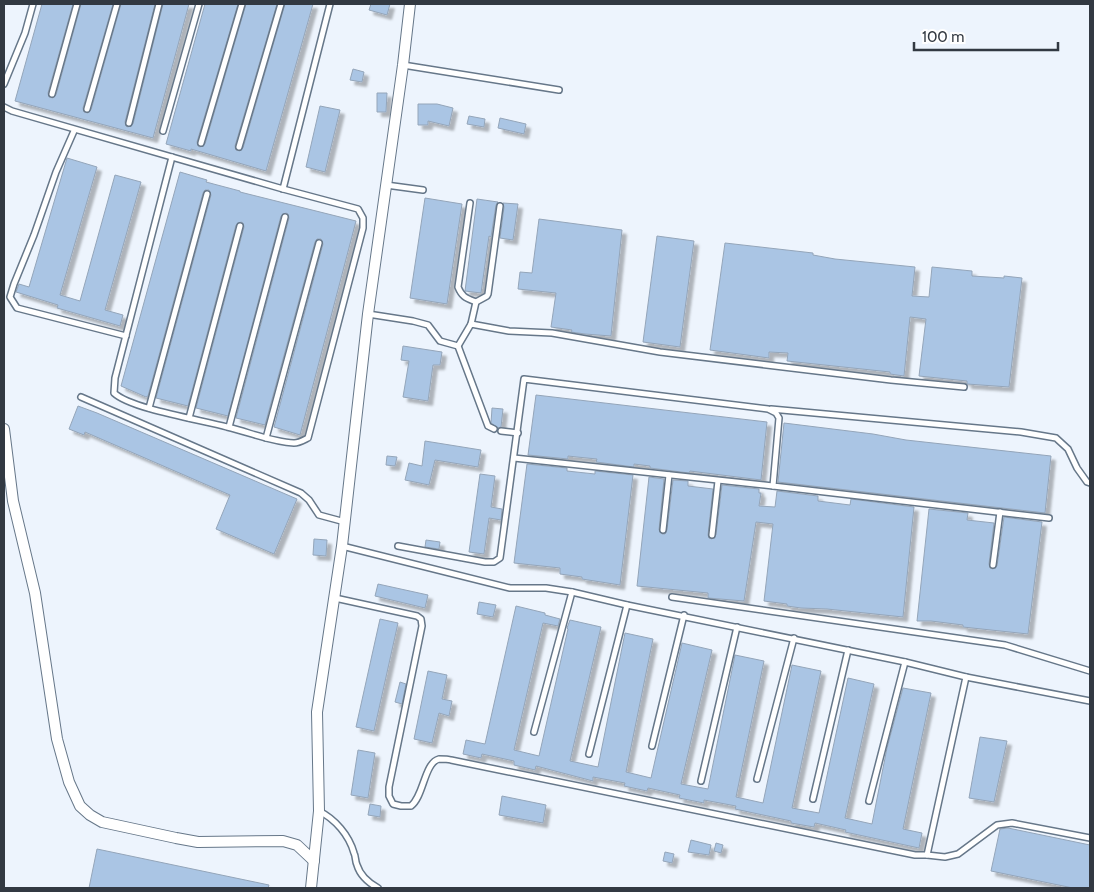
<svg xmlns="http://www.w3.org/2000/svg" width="1094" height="892" viewBox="0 0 1094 892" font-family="Cabin,sans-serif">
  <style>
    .building { fill: #aac5e4; stroke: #94a5b9; filter: url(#shadow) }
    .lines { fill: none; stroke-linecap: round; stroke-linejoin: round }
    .lane-casing { stroke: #667789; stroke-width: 8 }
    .street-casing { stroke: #667789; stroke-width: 12 }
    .lane { stroke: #fff; stroke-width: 5 }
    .street { stroke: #fff; stroke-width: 10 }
  </style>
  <defs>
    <filter id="shadow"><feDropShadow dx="4.5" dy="4.5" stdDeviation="1" flood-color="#0004"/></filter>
  </defs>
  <rect width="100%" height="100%" fill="#edf4fd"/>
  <!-- building -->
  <g class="building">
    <path d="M42 4H73L48 93 49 97 53 98 56 95 81 4H113L83 108 84 112 88 113 91 110 121 4H155L125 122 126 126 128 127 133 124 163 4H189L153 138 15 101Z"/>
    <path d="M205 4H238L197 142 198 146 200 147 205 144 246 4H277L235 146 236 150 240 151 243 148 285 4H313L266 171 191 149V151L166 144Z"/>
    <path d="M371 4H390L387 15 369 10Z"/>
    <path d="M353 69 364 72 362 82 350 80Z"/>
    <path d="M377 93H387L386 112H377Z"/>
    <path d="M418 104H437L453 108 449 126 428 121V125H418Z"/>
    <path d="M320 106 340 110 325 172 306 167Z"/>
    <path d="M469 116 485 119 484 127 467 124Z"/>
    <path d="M500 118 526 124 524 134 498 128Z"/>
    <path d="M67 158 97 167 60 295 80 301 115 175 141 182 105 310 123 315 120 326 57 308 58 305 16 292 19 284 29 287Z"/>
    <path d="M180 172 207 180 206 182 240 191V192L356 221 300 435 274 427 323 244 321 239H317L315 242 265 425 236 418 289 218 288 214 286 213 281 216 228 416 196 408 244 227 243 223 241 222 236 225 188 406 156 398 211 195 209 190H205L203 193 148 396 146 397 121 386Z"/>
    <path d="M425 198 462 204 447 304 410 298Z"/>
    <path d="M477 199 498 202 496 205 491 237 489 236 481 293 465 291Z"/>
    <path d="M503 203 518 204 513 240 500 238 504 207Z"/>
    <path d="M539 219 622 230 611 336 585 334 571 332 572 330 551 327 556 293 518 289 520 272 532 273Z"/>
    <path d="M657 236 694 241 680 347 643 342Z"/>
    <path d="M725 243 813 253V255L835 259 915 267 912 296 929 297 932 267 972 271V276L1004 278V276L1022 278 1009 387 967 384V381L919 376 926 319 910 317 904 376 890 374V372L787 361 788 353 769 352V358L710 350Z"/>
    <path d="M403 346 442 352 440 365H433L428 401 403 397 409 361 401 360Z"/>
    <path d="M536 395 767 422 761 480 690 471 689 473 650 468V466L634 464V467L596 462 597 459 577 457 568 456V459L528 455Z"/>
    <path d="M78 406 97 413 297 499 274 554 216 529 230 495 85 432 84 435 69 429Z"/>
    <path d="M492 408 503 409 501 427 498 428 491 423Z"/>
    <path d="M784 423 873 434 906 440 1051 456 1045 513 778 482Z"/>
    <path d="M425 441 481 450 478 467 435 460 429 485 405 480 409 463 422 466Z"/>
    <path d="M387 456 397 457 395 466 386 465Z"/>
    <path d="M527 464 567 468V471L595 474V471L633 475 620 585 582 579V577L560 574V568L514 563Z"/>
    <path d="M480 474 495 476 491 507 502 509 501 520 489 518 484 554 469 552Z"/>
    <path d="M649 477 664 479 659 530 662 534H665L667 530 673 480 688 481V486L713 489 708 535 709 538 712 539 716 535 722 485 759 489V493H761L759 506 775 507 777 491 818 496V501L850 505 851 499 914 507 903 617 827 609 801 608 787 606V604L764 601 773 524 756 522 744 601 708 598V593L637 586Z"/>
    <path d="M929 509 968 513 967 520 994 523 989 564 990 568 993 569 997 566 1004 517 1042 522 1028 634 963 627V625L931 621H917Z"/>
    <path d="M314 539 327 540 326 556 313 555Z"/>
    <path d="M426 540 440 542 439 549 425 547Z"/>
    <path d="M378 584 428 595 425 608 375 596Z"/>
    <path d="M479 602 496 605 493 617 477 614Z"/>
    <path d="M516 606 545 613V615L560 619 558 626 543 623 514 750 539 756 568 629 567 628 570 620 601 627 570 761 598 767 625 633 653 639 626 772 651 778 682 643 712 650 681 784 708 789 735 655 764 661 736 797 763 803 792 665 821 671 792 808 819 813 848 678 874 684 845 818 872 824 887 748 903 688 931 693 903 829 922 833 919 848 845 832 846 830 815 823 814 827 791 823V821L735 809 736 806 704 800V803L679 798 680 795 648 788 647 791 624 786 625 783 593 777V781L536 766 535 770 514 765V761L482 754 481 758 463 754 466 740 485 744Z"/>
    <path d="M380 619 398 623 374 731 356 727Z"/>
    <path d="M428 671 447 675 442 699 452 701 449 716 439 713 432 743 414 739Z"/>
    <path d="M400 682 406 684 402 704 395 702Z"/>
    <path d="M980 737 1007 741 994 802 969 798Z"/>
    <path d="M358 750 375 753 368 798 351 795Z"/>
    <path d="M502 796 546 805 543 823 499 815Z"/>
    <path d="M370 804 381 806 380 817 368 815Z"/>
    <path d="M1008 828 1090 845V888H1073L991 871 1000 829Z"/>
    <path d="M691 840 711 845 709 855 688 852Z"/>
    <path d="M716 843 723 845 721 853 714 851Z"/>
    <path d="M97 849 269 885 268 888H89Z"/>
    <path d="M665 852 674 854 672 863 663 861Z"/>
  </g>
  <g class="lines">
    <!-- lane casing -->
    <g class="lane-casing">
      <g id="lane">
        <path d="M403 65 559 90"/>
        <path d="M4 84 25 33 33 4"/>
        <path d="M52 94 77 4"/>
        <path d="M4 107 12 111 283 189 330 4"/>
        <path d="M87 109 117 4"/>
        <path d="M129 123 159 4"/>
        <path d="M74 131 56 172 34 235 14 284 10 297 17 308 126 336"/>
        <path d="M163 131 199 4"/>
        <path d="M201 143 242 4"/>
        <path d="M239 147 281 4"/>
        <path d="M172 157 115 378 114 393C131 409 202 420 227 427 249 432 271 442 294 443 299 443 304 440 308 438L363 228V218L358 209 283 189"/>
        <path d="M386 185 423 190"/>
        <path d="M470 203 458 287C462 297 466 298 476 302"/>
        <path d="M368 314 413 321 428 325 440 341 458 346 471 324 509 331 552 333 660 352 891 380 964 387"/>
        <path d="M471 324 476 302 487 296 488 294 500 206"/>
        <path d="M458 346 488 426 494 429"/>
        <path d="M81 397 301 493 309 500 319 515 345 522"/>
        <path d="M149 408 207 194"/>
        <path d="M771 409 1021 432 1056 438 1068 449 1077 468 1087 482 1090 483"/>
        <path d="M189 418 240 226"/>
        <path d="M229 427 285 217"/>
        <path d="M501 431 518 433"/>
        <path d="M266 438 319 243"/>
        <path d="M514 458 773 486"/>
        <path d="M663 530 669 475"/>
        <path d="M712 535 718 481"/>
        <path d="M398 546 485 562H494L500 558 524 379 768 409 776 413 779 418 773 486 1049 518"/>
        <path d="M993 565 1000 512"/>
        <path d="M672 597 1005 645 1090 671"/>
        <path d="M335 598 417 616 421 619 422 626 389 787V796L393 804 401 806H411C424 796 424 763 439 759 443 759 448 759 451 760L915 855H927L966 677 905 662 627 605 572 592 546 588H510L342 546"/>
        <path d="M966 677 1090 701"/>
        <path d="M534 732 572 592"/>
        <path d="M652 746 684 615"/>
        <path d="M589 754 627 605"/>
        <path d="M757 779 794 638"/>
        <path d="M701 781 737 627"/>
        <path d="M813 799 848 650"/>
        <path d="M869 801 905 662"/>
        <path d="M319 811C335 819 349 835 354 853 356 857 355 861 357 865 360 875 369 883 378 888"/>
        <path d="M927 855 945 857 958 854 997 825 1012 823 1090 838"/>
      </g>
    </g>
    <!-- street casing -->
    <g class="street-casing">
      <g id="street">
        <path d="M4 429 13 501 35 593 57 739 69 782 80 806 90 815 102 822 176 838 198 842 283 841 297 845 314 861"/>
        <path d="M311 888 319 811 317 712 342 546 368 314 403 65 410 4"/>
      </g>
    </g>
    <!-- lane -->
    <use href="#lane" class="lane"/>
    <!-- street -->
    <use href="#street" class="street"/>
  </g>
  <!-- border -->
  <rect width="1094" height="892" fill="none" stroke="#323942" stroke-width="10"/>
  <!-- scale -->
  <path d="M914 42v8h144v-8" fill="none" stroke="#323942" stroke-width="2.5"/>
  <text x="922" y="42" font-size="15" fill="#323942" stroke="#ffffff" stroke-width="4" paint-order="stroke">100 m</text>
</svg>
